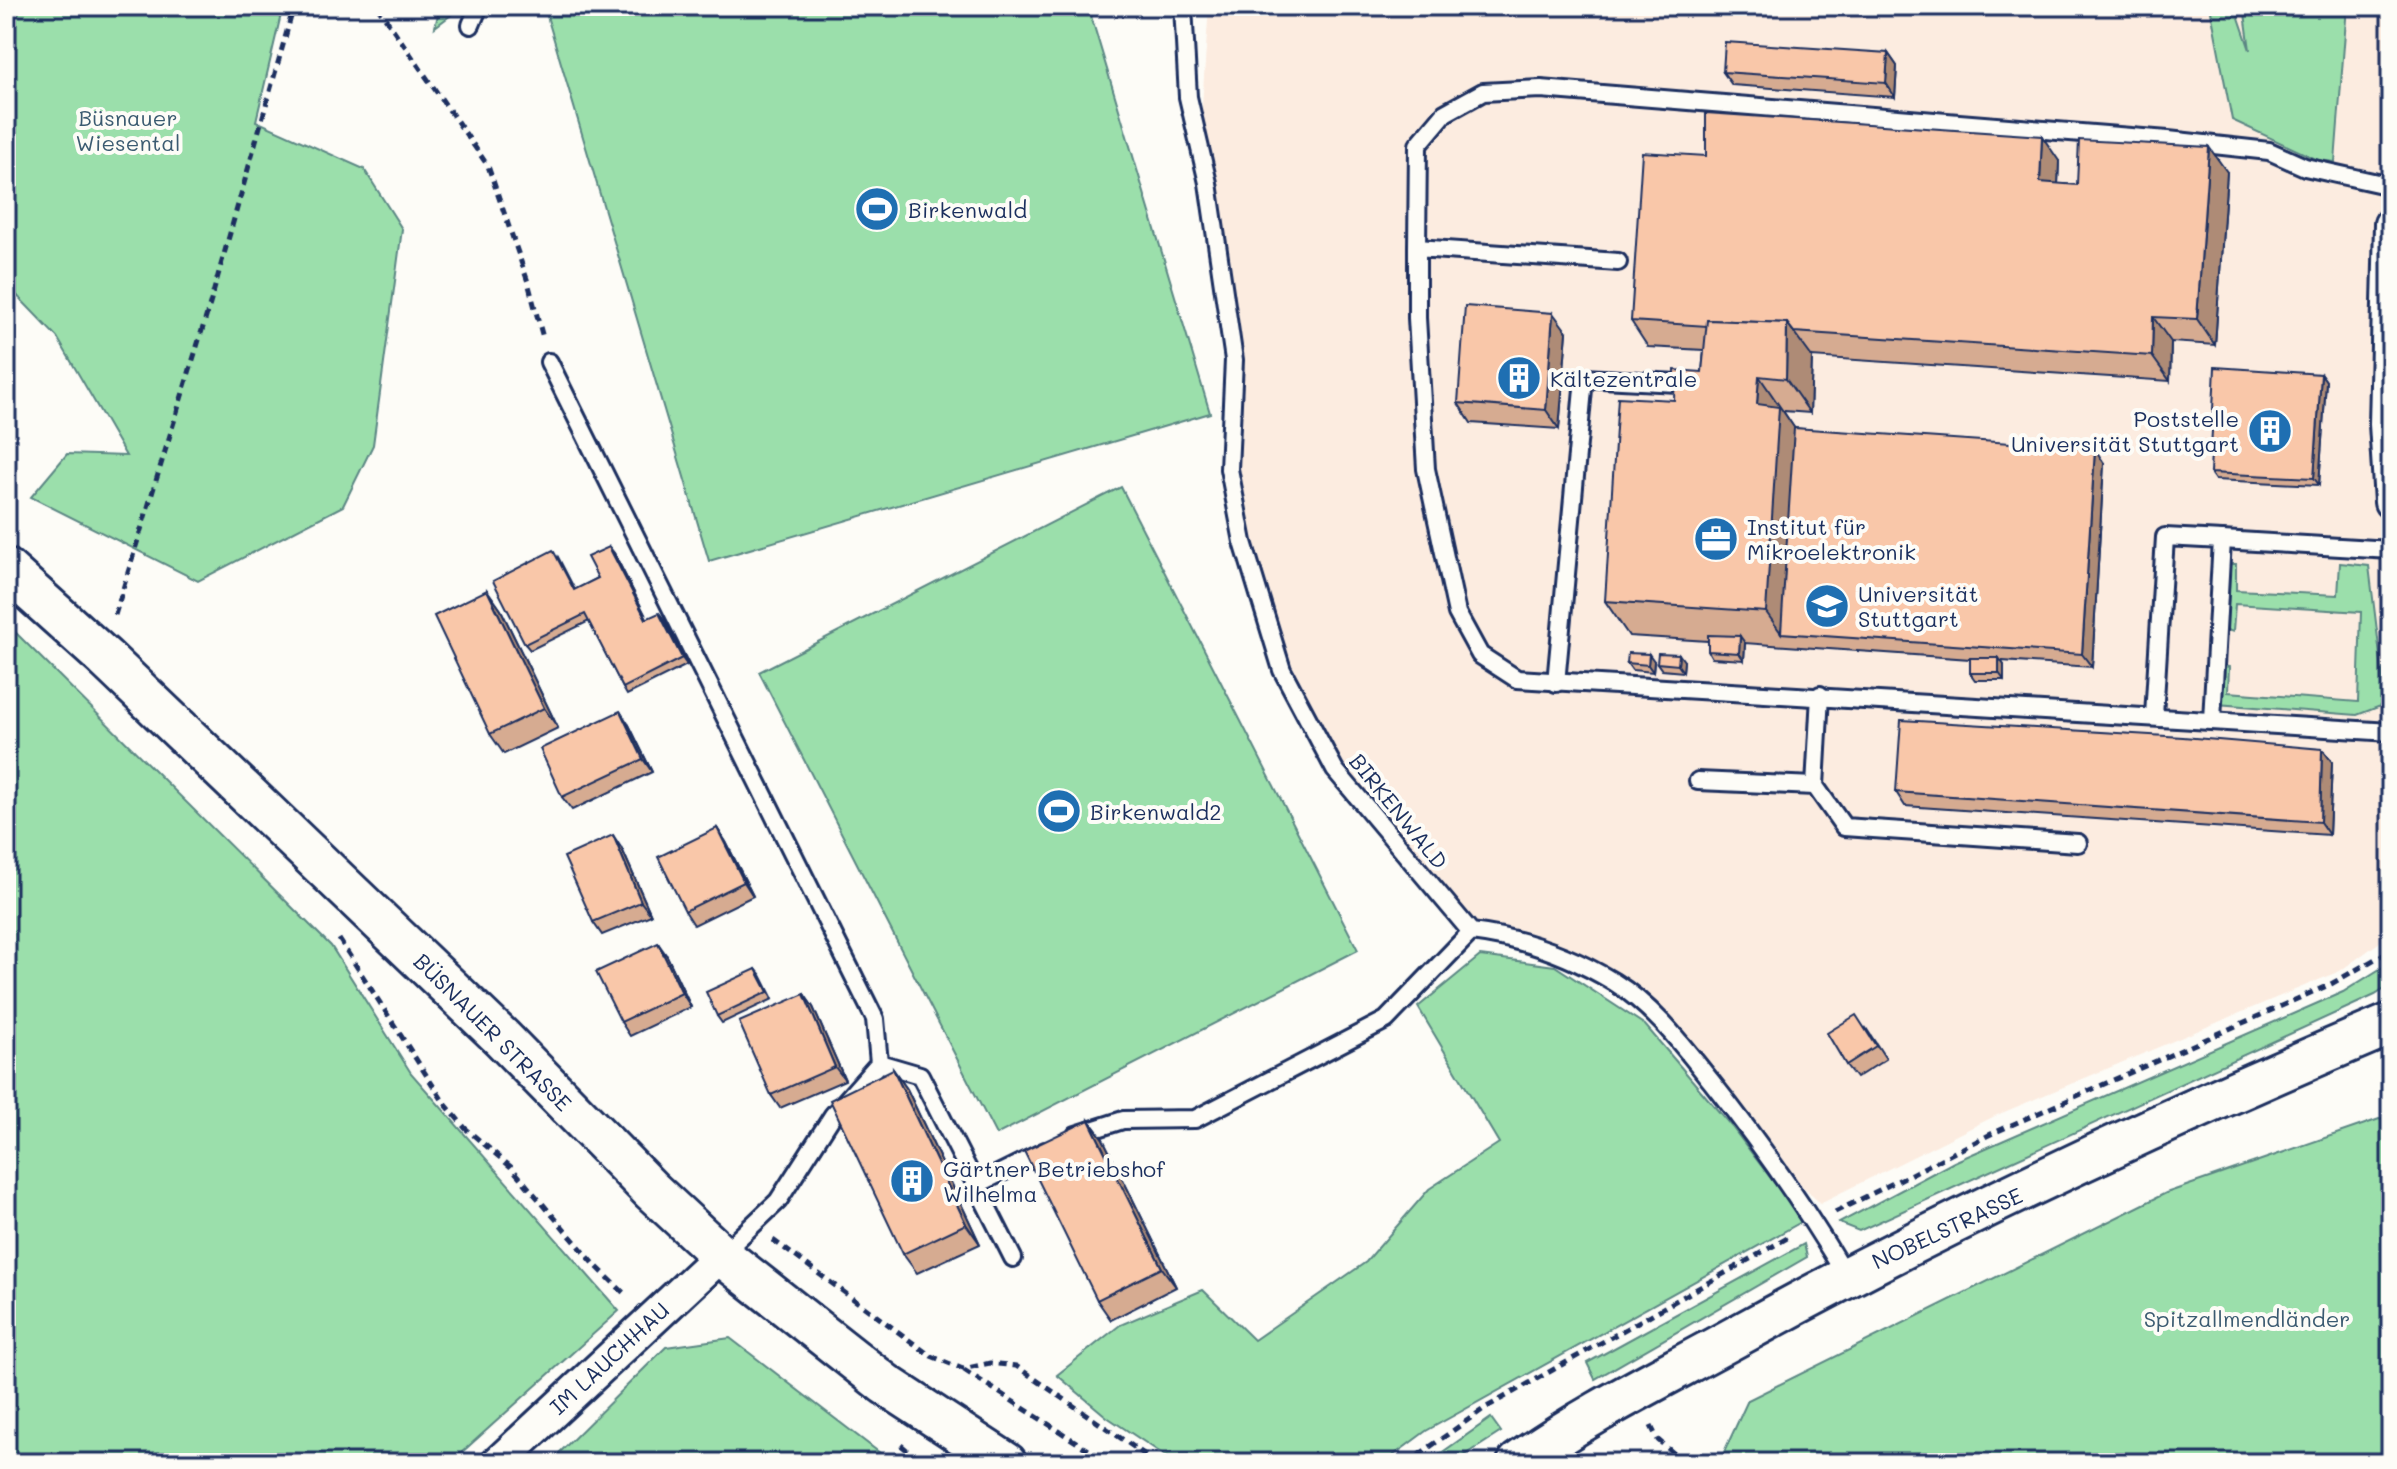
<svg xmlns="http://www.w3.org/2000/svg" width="2397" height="1469" viewBox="0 0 2397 1469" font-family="Mali,sans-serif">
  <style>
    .built { fill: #fcece0 }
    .green { fill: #9bdfab; stroke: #5b8784; stroke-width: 2 }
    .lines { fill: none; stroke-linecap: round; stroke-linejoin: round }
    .service-casing { stroke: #1b2f5e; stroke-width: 22 }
    .minor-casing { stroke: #1b2f5e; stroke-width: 38 }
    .tertiary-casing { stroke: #1b2f5e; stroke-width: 46 }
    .path { stroke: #1b2f5e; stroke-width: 5; stroke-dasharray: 8 6; stroke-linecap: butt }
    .service { stroke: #fdfcf7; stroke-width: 16 }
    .minor { stroke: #fdfcf7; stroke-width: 32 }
    .tertiary { stroke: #fdfcf7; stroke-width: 40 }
    .wall { fill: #d6ab91; stroke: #1b2f5e; stroke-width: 2 }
    .shaded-wall { fill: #ae8b76; stroke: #1b2f5e; stroke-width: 2 }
    .building { fill: #f9c7a9; stroke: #1b2f5e; stroke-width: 2 }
    .labels { text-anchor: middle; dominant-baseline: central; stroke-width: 8; stroke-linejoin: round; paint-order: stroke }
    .park-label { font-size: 22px; fill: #3b5b71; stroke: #fdfcf7 }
    .poi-label { font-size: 22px; fill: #1b2f5e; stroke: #fdfcf7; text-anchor: start }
    .street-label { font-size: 22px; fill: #1b2f5e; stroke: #fdfcf7 }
  </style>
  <rect width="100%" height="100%" fill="#fdfcf7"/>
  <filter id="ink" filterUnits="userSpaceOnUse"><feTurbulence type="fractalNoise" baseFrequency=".0125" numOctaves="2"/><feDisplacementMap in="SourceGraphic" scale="16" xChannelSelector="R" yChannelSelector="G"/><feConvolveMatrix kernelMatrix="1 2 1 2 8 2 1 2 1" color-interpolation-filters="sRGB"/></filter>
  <g filter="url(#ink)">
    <!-- built -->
    <path class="built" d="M1209 6H2391V934L2340 971 1997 1115 1820 1203 1773 1159 1671 1031 1557 952 1471 932 1335 770 1282 670 1229 469 1234 360 1200 133Z"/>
    <!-- green -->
    <g class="green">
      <path d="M6 6H283L256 121 364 169 402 229 373 445 343 506 198 581 31 497 67 454 126 456 57 337 6 284Z"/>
      <path d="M440 6H463L435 27Z"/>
      <path d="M544 6H1088L1210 413 709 561Z"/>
      <path d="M2210 6H2235L2250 50 2244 6H2347L2335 162 2318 160 2232 120Z"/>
      <path d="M1121 487 1358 950 996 1135 759 672Z"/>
      <path d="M2340 563 2369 566 2386 704 2357 715 2217 704 2219 665 2229 667 2228 692 2358 702 2361 612 2235 604 2233 632 2221 628 2224 564H2236V590L2338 595Z"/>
      <path d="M6 623 331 946 411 1073 619 1311 450 1463H6Z"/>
      <path d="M1480 956 1555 966 1645 1025 1732 1127 1803 1221 1426 1431 1383 1463H1176L1107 1417 1057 1375 1120 1325 1203 1290 1254 1340 1366 1262 1429 1189 1499 1143 1418 1007Z"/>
      <path d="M2391 962V985L2375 995 1859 1231 1839 1223 1954 1162 2343 992Z"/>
      <path d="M2391 1115V1463H1719L1748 1400 2166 1193Z"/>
      <path d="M1804 1244 1807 1257 1595 1379 1587 1363Z"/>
      <path d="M730 1338 893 1463H549L666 1347Z"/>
      <path d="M1491 1418 1501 1432 1453 1463H1427Z"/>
    </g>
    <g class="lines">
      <!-- service casing -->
      <g class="service-casing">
        <g id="service">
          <path d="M1183 6 1188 97 1208 183 1234 360 1229 469 1243 542 1282 670 1335 770 1471 932C1523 938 1569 955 1614 982 1653 1006 1683 1046 1711 1081 1761 1144 1805 1207 1846 1276"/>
          <path d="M471 25 479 6"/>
          <path d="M1417 248 1418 145 1445 113 1483 92 1541 89 2168 140 2269 151 2305 167 2391 186"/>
          <path d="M1618 262 1417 248V318L1426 469 1457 613 1480 655 1517 679 2391 732"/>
          <path d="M549 362 875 1019 879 1063 833 1115 778 1201 721 1255"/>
          <path d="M1556 683 1584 378 1696 384"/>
          <path d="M1820 695 1815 786 1844 827 2078 843"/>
          <path d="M2154 716 2165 537 2222 540"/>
          <path d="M2212 720 2222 540 2391 550"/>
          <path d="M1698 781 1815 786"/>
          <path d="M879 1063 920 1075 976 1185 1045 1151"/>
          <path d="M1076 1135 1123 1120 1195 1119 1386 1020 1471 932"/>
          <path d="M976 1185 1013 1258"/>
        </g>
      </g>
      <!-- minor casing -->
      <g class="minor-casing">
        <g id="minor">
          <path d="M2391 224 2386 424 2391 502"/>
          <path d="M498 1463 721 1255"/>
        </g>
      </g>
      <!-- tertiary casing -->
      <g class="tertiary-casing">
        <g id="tertiary">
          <path d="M6 569 105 658 502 1038 651 1190 721 1255 885 1384 1006 1463"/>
          <path d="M1518 1463C1586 1414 1665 1376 1739 1335 1948 1220 2170 1117 2391 1024"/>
        </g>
      </g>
      <!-- path -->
      <g class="path">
        <path d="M377 6 488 166 528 282 543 338"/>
        <path d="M115 615 210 304 294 6"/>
        <path d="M339 939 443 1101 465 1128 511 1167 596 1266 627 1296"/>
        <path d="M1835 1212 1991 1134 2331 984 2391 950"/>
        <path d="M773 1240 931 1356 963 1369 990 1363 1016 1366 1157 1463"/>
        <path d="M964 1370 1109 1463 1146 1457"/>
        <path d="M1651 1426 1658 1440 1685 1463"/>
        <path d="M901 1445 922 1463"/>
        <path d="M1407 1463 1485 1408 1791 1236"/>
      </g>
      <!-- service -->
      <use href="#service" class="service"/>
      <!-- minor -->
      <use href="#minor" class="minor"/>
      <!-- tertiary -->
      <use href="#tertiary" class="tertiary"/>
    </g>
    <!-- wall -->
    <g class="wall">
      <path d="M1888 53 1897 66 1895 97 1732 85 1723 72Z"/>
      <path d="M1706 156 2059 161 2058 184 2077 185 2227 172 2215 345 2171 342 2170 381 1812 357 1810 413 1783 411 1794 428 2104 463 2092 667 2001 661 2004 665V680H1975L1970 673V659L1745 643 1744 660 1712 658 1708 651V641L1629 636 1605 601 1674 400 1702 372 1704 350 1648 347 1631 321Z"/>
      <path d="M1567 332 1559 429 1471 423 1458 403Z"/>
      <path d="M2321 374 2326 381 2319 485 2215 480 2210 473Z"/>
      <path d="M609 547 614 553 647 619H664L687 665 627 695 623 688 589 621 530 650 525 644 558 557 575 590 598 578Z"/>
      <path d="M487 590 501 610 558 728 504 754 490 734Z"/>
      <path d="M1654 661 1653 672 1632 670 1627 663Z"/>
      <path d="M1684 661 1683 672 1662 670 1657 663Z"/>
      <path d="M629 725 652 772 572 810 562 797Z"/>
      <path d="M2322 749 2332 762 2329 835 1905 806 1896 792Z"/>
      <path d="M717 828 726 842 753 896 694 925 685 911Z"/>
      <path d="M622 849 651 915 602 935 593 922Z"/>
      <path d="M667 956 691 1007 630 1036 621 1022Z"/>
      <path d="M756 969 761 975 773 999 722 1023 717 1016Z"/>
      <path d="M804 994 813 1007 845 1080 780 1108 771 1095Z"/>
      <path d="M1866 1028 1886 1059 1856 1078 1846 1065Z"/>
      <path d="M893 1069 907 1089 980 1244 917 1273 903 1254Z"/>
      <path d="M1089 1120 1103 1139 1176 1287 1111 1320 1097 1300Z"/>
    </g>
    <!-- shaded-wall -->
    <g class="shaded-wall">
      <path d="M1888 53 1897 66 1895 97 1886 83Z"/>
      <path d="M2042 136 2059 161 2057 207 2040 182Z"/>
      <path d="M2209 147 2227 172 2215 345 2197 319Z"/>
      <path d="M1553 313 1567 332 1559 429 1546 410Z"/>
      <path d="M2153 317 2171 342 2170 381 2152 356Z"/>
      <path d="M1787 323 1812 357 1810 413 1786 379Z"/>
      <path d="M2321 374 2326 381 2319 485 2314 478Z"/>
      <path d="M1759 376 1804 442 1781 633 1766 612 1757 404Z"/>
      <path d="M2095 449 2104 463 2092 667 2082 654Z"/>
      <path d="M609 547 614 553 651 626 646 619Z"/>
      <path d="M487 590 501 610 558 728 544 708Z"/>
      <path d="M659 613 664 619 687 665 682 658Z"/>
      <path d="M1740 636 1745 643 1744 660 1739 653Z"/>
      <path d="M1649 654 1654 661 1653 672 1648 665Z"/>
      <path d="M1679 654 1684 661 1683 672 1678 665Z"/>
      <path d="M1999 658 2004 665V680L1999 673Z"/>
      <path d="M620 711 629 725 652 772 643 759Z"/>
      <path d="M2322 749 2332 762 2329 835 2320 822Z"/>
      <path d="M717 828 726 842 753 896 744 882Z"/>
      <path d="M613 835 622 849 651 915 641 902Z"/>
      <path d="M658 943 667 956 691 1007 682 993Z"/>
      <path d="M804 994 813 1007 845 1080 835 1067Z"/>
      <path d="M893 1069 907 1089 980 1244 966 1224Z"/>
      <path d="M1089 1120 1103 1139 1176 1287 1162 1268Z"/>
    </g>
    <!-- building -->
    <g class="building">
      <path d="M1725 42 1888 53 1886 83 1723 72Z"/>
      <path d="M1706 113 2042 136 2040 182 2077 185 2079 140 2209 147 2197 319 2153 317 2152 356 1794 332 1787 323 1707 320V326L1631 321 1642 152 1706 156Z"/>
      <path d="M1465 306 1553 313 1546 410 1458 403Z"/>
      <path d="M1707 320 1787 323 1786 379 1759 376 1757 404 1779 407 1766 612 1605 601 1618 397 1674 400 1675 370 1702 372Z"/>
      <path d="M2215 367 2321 374 2314 478 2210 473Z"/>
      <path d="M1794 428 2095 449 2082 654 1781 633Z"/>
      <path d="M609 547 646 619 659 613 682 658 623 688 585 614 525 644 493 581 553 550 574 590 598 578 587 557Z"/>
      <path d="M487 590 544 708 490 734 434 616Z"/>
      <path d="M1708 635 1740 636 1739 653 1708 651Z"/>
      <path d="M1628 653 1649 654 1648 665 1627 663Z"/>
      <path d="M1658 653 1679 654 1678 665 1657 663Z"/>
      <rect x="1970" y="658" width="29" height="15"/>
      <path d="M620 711 643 759 562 797 540 749Z"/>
      <path d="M1901 720 2183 737 2322 749 2320 822 1896 792Z"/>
      <path d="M717 828 744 882 685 911 658 857Z"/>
      <path d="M613 835 641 902 593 922 564 857Z"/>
      <path d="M658 943 682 993 621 1022 596 972Z"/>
      <path d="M756 969 768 992 717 1016 706 992Z"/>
      <path d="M804 994 835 1067 771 1095 739 1022Z"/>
      <path d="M1856 1015 1876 1046 1846 1065 1827 1033Z"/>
      <path d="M893 1069 966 1224 903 1254 830 1100Z"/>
      <path d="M1089 1120 1162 1268 1097 1300 1024 1151Z"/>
    </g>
  </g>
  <!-- icons -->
  <defs>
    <g id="stadium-disc" transform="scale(2.3)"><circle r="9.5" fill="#1f6fb2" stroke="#fdfcf7"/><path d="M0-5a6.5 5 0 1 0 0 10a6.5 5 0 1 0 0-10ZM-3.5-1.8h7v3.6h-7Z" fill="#fff"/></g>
    <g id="building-disc" transform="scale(2.3)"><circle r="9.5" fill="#1f6fb2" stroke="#fdfcf7"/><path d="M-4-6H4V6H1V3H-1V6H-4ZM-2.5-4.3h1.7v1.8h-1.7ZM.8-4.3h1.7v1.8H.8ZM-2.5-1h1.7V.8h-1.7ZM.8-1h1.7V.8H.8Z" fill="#fff"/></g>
    <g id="office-disc" transform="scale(2.3)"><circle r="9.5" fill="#1f6fb2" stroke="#fdfcf7"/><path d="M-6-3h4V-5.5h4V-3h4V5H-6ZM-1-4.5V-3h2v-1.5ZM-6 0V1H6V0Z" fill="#fff"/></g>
    <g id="university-disc" transform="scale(2.3)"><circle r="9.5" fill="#1f6fb2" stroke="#fdfcf7"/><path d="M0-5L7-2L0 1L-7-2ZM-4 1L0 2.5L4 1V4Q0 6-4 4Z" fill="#fff"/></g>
  </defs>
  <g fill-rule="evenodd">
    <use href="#stadium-disc" x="877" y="209"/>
    <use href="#building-disc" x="1519" y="378"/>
    <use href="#building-disc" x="2270" y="431"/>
    <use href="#office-disc" x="1716" y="539"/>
    <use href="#university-disc" x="1827" y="606"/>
    <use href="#stadium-disc" x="1059" y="811"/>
    <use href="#building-disc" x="912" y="1181"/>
  </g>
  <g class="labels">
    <!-- park labels -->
    <g class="park-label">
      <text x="128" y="117">Büsnauer<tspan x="128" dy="25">Wiesental</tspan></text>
      <text x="2247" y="1318">Spitzallmendländer</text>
    </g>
    <!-- poi labels -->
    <g class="poi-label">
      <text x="908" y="209">Birkenwald</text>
      <text x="1550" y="378">Kältezentrale</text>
      <text x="2239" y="418" text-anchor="end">Poststelle<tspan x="2239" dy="25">Universität Stuttgart</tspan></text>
      <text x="1747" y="526">Institut für<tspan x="1747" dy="25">Mikroelektronik</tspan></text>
      <text x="1858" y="593">Universität<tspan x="1858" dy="25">Stuttgart</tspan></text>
      <text x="1090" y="811">Birkenwald2</text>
      <text x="943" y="1168">Gärtner Betriebshof<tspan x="943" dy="25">Wilhelma</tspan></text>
    </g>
    <!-- street labels -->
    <g class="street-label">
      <text transform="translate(1399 811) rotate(51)">BIRKENWALD</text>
      <text transform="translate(493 1032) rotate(45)">BÜSNAUER STRASSE</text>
      <text transform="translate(1947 1228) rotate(-25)">NOBELSTRASSE</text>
      <text transform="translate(609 1358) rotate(-43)">IM LAUCHHAU</text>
    </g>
  </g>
  <!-- margin -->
  <rect width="2397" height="1469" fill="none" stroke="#fdfcf7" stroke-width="32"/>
  <rect x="16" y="16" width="2365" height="1437" fill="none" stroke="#1b2f5e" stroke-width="3" filter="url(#ink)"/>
</svg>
